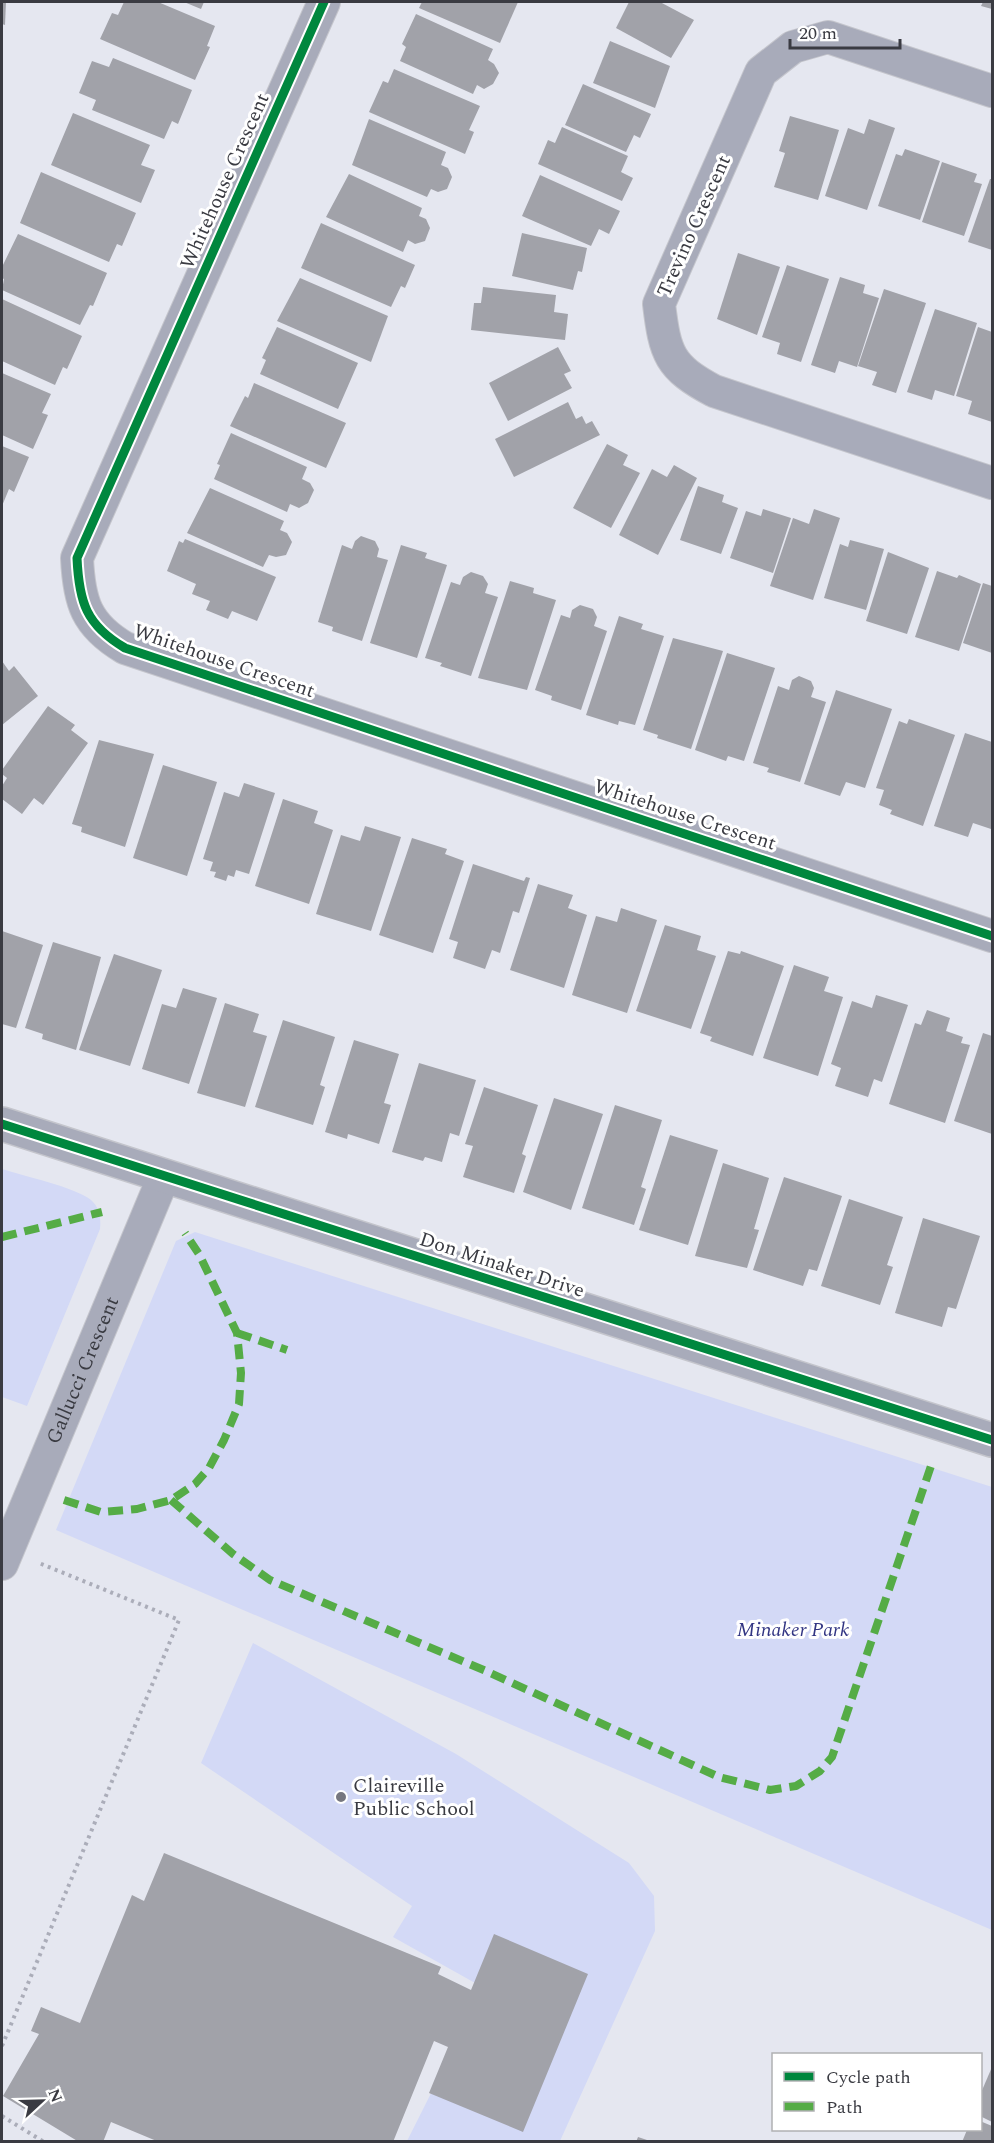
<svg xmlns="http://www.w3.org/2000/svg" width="994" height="2143" viewBox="0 0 994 2143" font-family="Spectral,serif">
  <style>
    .green { fill: #d3d9f6 }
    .building { fill: #a1a2a9 }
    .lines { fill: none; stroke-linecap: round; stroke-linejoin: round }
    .street-casing { stroke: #c4c5cc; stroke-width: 34 }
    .secondary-casing { stroke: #c4c5cc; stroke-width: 36 }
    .path { stroke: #abadb9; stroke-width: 4; stroke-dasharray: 3 4.5; stroke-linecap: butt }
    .street { stroke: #a8abba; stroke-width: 32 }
    .secondary { stroke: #a8abba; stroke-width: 33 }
    .quiet { stroke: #55ac46; stroke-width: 8; stroke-dasharray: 15 8; stroke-linecap: butt }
    .cycleway-casing { stroke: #fff; stroke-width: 13 }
    .cycleway { stroke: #00873e; stroke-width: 9 }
    .poi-dot { fill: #76777f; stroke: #fff; stroke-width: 2 }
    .labels { text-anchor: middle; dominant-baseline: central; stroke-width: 6; stroke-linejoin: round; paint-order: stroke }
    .street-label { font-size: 20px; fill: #3a3b42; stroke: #fff }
    .park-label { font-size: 20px; font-style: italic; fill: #323583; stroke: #fff }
    .poi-label { font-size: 20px; fill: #3a3b42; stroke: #fff; text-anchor: start }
  </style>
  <rect width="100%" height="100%" fill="#e5e7f0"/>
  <!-- green -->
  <g class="green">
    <path d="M2 1169C23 1176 75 1187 91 1200 100 1208 101 1218 100 1229L27 1406 2 1397Z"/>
    <path d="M195 1232 992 1487V1930L56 1530 176 1241Z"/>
    <path d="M253 1643 456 1754 629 1863 654 1896 655 1931 560 2141H407L484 1988 393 1937 412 1906 201 1763Z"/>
  </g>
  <!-- building -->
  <g class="building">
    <path d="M2 2H6L5 25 2 24Z"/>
    <path d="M124 2H158L215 26 207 46 210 47 195 80 100 39 112 13 118 15Z"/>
    <path d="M184 2H204L201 9Z"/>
    <path d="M422 2H518L500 43 419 8Z"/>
    <path d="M629 2H660L694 20 671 58 616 28Z"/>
    <path d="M983 2H992V9L981 6Z"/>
    <path d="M416 14 493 49 488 60 494 64 499 73 493 84 484 89 477 85 473 94 400 61 406 47 402 44Z"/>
    <path d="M610 41 670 66 655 108 593 83Z"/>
    <path d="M113 58 192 90 178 124 172 121 164 139 92 110 96 100 79 93 92 61 109 67Z"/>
    <path d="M394 69 480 106 469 130 474 132 465 154 369 112 383 81 388 83Z"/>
    <path d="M583 84 651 114 640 138 634 135 626 152 565 125Z"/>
    <path d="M73 113 150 145 141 165 155 170 141 203 51 165Z"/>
    <path d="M790 116 839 130 818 200 774 187 785 153 779 151Z"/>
    <path d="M369 119 446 152 441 165 448 168 452 177 447 189 438 192 431 189 427 197 352 165Z"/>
    <path d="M869 119 895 128 867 210 825 196 848 128 864 134Z"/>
    <path d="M562 127 628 156 621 172 633 178 622 201 538 164 548 140 555 143Z"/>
    <path d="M905 149 940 161 920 220 878 206 896 154 902 156Z"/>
    <path d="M942 162 977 174 974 182 982 184 964 236 922 222Z"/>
    <path d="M41 172 136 213 122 246 117 244 109 262 20 223Z"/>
    <path d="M349 174 422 208 419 216 426 219 430 228 425 241 415 244 408 240 403 252 326 217Z"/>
    <path d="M540 175 620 211 609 234 599 229 591 246 522 216Z"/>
    <path d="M990 179H992V250L968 242Z"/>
    <path d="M321 223 415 265 405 288 401 286 391 307 301 268Z"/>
    <path d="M522 233 587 248 582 272 578 271 573 290 512 276Z"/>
    <path d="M18 234 107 273 93 306 90 305 80 325 2 290 4 279 2 278V267Z"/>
    <path d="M738 253 780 267 757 335 717 319Z"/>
    <path d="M787 265 829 279 801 362 777 354 780 343 762 337Z"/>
    <path d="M840 277 865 285 863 293 879 298 857 367 839 361 835 373 811 365Z"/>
    <path d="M300 278 388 316 371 362 277 321Z"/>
    <path d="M483 287 556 295 554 312 568 314 565 340 471 330 474 303H481Z"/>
    <path d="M884 289 926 303 896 393 872 385 877 372 858 366Z"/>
    <path d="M2 299 82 336 67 369 63 367 55 385 2 361Z"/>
    <path d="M935 309 977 323 954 396 935 390 932 400 907 392Z"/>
    <path d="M277 327 358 363 338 409 260 374 266 360 262 358Z"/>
    <path d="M978 327 992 332V422L968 414 972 401 956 396Z"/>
    <path d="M558 347 571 371 564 374 572 388 508 421 489 383Z"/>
    <path d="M2 373 51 394 42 413 48 415 33 449 2 435Z"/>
    <path d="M254 383 346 423 326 468 230 426 245 396 248 398Z"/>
    <path d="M568 402 576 419 582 416 586 424 592 421 600 435 514 477 495 439Z"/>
    <path d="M231 433 307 467 302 479 310 483 314 490 308 503 299 508 290 504 287 512 214 479 220 465 217 464Z"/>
    <path d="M607 444 628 455 623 465 640 473 611 528 573 508Z"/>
    <path d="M2 446 29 457 14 492 9 489 2 506Z"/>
    <path d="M674 465 697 478 658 555 619 535 652 469 667 477Z"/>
    <path d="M698 486 724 495 722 502 738 508 721 554 680 540Z"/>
    <path d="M210 488 284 521 280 530 287 533 292 542 286 555 276 557 269 555 263 567 187 533Z"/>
    <path d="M763 509 791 518 773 573 730 558 746 511 761 516Z"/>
    <path d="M814 509 840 518 813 600 770 586 793 518 809 524Z"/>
    <path d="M361 536 375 541 379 549 377 557 388 560 362 641 332 631 333 627 318 622 342 545 352 549 355 541Z"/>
    <path d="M185 539 276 577 257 621 232 611 228 619 206 610 210 601 192 594 196 584 167 571 179 541 183 543Z"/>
    <path d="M850 540 884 549 866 610 824 598 840 544 848 547Z"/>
    <path d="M401 545 427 553 425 558 447 565 417 658 370 643Z"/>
    <path d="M888 552 929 568 907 634 866 621Z"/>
    <path d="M937 571 957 578 959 575 981 584 959 651 915 637Z"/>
    <path d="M471 572 483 576 488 584 485 593 498 597 471 676 440 666 442 663 425 658 451 582 460 585 463 577Z"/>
    <path d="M510 581 534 588 533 593 556 600 527 690 478 678Z"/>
    <path d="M983 583 992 586V653L963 643Z"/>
    <path d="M580 605 593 609 597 617 594 626 607 631 581 710 551 700 552 696 535 690 561 615 570 618 572 610Z"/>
    <path d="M619 616 643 624 641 629 664 636 635 725 619 721 618 725 586 715Z"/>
    <path d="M673 638 723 651 691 749 657 738 658 735 643 730Z"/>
    <path d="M727 653 775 668 744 761 728 756 726 761 695 750Z"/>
    <path d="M2 661 9 671 14 666 38 696 2 725Z"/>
    <path d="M799 676 811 681 814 688 811 697 826 702 800 782 767 772 769 768 753 763 778 686 789 690 792 680Z"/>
    <path d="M836 690 892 709 865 788 846 782 840 796 804 784Z"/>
    <path d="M48 706 75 725 71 730 88 743 43 805 34 798 22 814 2 799V786L7 778 2 774V770Z"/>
    <path d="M909 719 955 735 923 826 890 814 892 810 879 805 884 790 876 788 899 721 907 724Z"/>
    <path d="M965 733 992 742V825L991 829 973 823 968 837 934 826Z"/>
    <path d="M99 740 154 754 125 847 81 832 82 827 72 824Z"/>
    <path d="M163 765 217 782 187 876 133 858Z"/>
    <path d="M244 783 275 793 249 874 236 870 234 877 228 875 226 881 214 877 216 872 210 871 213 862 203 859 224 792 239 797Z"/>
    <path d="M283 799 318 811 314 823 333 830 309 904 255 886Z"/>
    <path d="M365 826 401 837 371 931 316 914 341 835 360 841Z"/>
    <path d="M412 838 447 849 445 854 464 861 433 953 379 935Z"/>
    <path d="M473 864 524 881 526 877 530 878 519 913 513 911 500 953 492 950 485 969 453 958 458 942 449 939Z"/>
    <path d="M538 884 573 895 568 908 587 915 564 988 510 970Z"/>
    <path d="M621 908 657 920 627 1013 572 995 596 916 617 922Z"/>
    <path d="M665 925 701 936 697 950 716 956 691 1029 636 1011Z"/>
    <path d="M2 931 43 945 16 1028 2 1024Z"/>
    <path d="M53 942 101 957 76 1050 42 1039 43 1034 25 1028Z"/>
    <path d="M728 951 740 954 741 951 784 966 753 1056 710 1041 712 1037 700 1033Z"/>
    <path d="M114 954 162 970 130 1066 79 1050Z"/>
    <path d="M794 965 829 977 824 991 843 997 818 1076 763 1058Z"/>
    <path d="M183 988 217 998 189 1084 142 1069 162 1004 176 1008Z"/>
    <path d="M876 995 908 1005 882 1082 874 1079 868 1097 835 1086 841 1068 831 1064 852 1001 872 1008Z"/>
    <path d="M225 1003 259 1014 253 1032 267 1036 245 1107 197 1093Z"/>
    <path d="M927 1010 950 1018 946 1031 963 1037 961 1043 970 1045 945 1123 889 1104 915 1023 921 1025Z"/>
    <path d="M283 1020 335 1037 320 1085 325 1087 313 1125 255 1107Z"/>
    <path d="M983 1033 992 1036V1134L954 1121Z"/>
    <path d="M354 1040 399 1054 384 1103 391 1105 379 1144 348 1134 347 1139 325 1132Z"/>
    <path d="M419 1063 476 1080 459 1136 450 1133 442 1162 425 1157 423 1161 392 1152Z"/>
    <path d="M484 1087 538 1105 522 1154 526 1156 514 1193 463 1177 473 1146 465 1144Z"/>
    <path d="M554 1098 603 1114 571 1210 523 1192Z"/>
    <path d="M615 1105 662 1120 641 1187 646 1189 634 1225 582 1208Z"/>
    <path d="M670 1135 718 1150 688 1245 639 1230Z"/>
    <path d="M723 1163 769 1178 754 1229 759 1230 747 1268 695 1256Z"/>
    <path d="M784 1177 842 1196 817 1271 809 1269 803 1286 753 1270Z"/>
    <path d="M849 1199 903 1217 887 1265 893 1267 880 1305 821 1286Z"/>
    <path d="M923 1218 980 1236 956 1309 948 1307 942 1327 895 1313Z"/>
    <path d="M164 1853 441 1967 438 1974 471 1990 494 1934 588 1974 523 2132 429 2093 448 2047 434 2041 393 2142H159L111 2122 103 2142H79L3 2096 39 2034 31 2031 41 2007 80 2023 132 1895 144 1901Z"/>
    <path d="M992 2067V2122L980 2116V2095Z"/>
    <path d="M980 2121 992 2126V2142H962L967 2130H980Z"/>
    <path d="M638 2137 650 2141V2142H636Z"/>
  </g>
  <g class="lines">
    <!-- street casing -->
    <g class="street-casing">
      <g id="street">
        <path d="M324 2 77 558C79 602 86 625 125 648L992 936"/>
        <path d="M992 91 828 37 793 47 761 72 659 304C665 354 669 367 714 391L992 483"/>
        <path id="s1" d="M2 1564 164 1176"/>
      </g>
    </g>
    <!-- secondary casing -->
    <g class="secondary-casing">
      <path id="secondary" d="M2 1124 992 1440"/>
    </g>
    <!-- path -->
    <g class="path">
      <path d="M2 2046 179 1620 39 1563"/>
      <path d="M2 2116 44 2142"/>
    </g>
    <!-- street -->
    <use href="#street" class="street"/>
    <!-- secondary -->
    <use href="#secondary" class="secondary"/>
    <!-- quiet -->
    <g class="quiet">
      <path d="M2 1237 102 1212"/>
      <path d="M237 1333 287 1350"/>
      <path d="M64 1500 101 1512 137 1509 171 1500 195 1484 209 1468 224 1440 239 1404 241 1373 237 1333 199 1254 185 1233"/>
      <path d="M171 1500 233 1554 270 1580 486 1671 719 1777 770 1790 796 1786 820 1771 832 1757 932 1463"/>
    </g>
    <!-- cycleway casing -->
    <g class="cycleway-casing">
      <g id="cycleway">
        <path d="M324 2 77 558C79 602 86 625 125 648L992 936"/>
        <path d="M2 1124 992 1440"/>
      </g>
    </g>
    <!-- cycleway -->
    <use href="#cycleway" class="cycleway"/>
  </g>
  <!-- markers -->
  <circle class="poi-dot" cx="341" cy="1797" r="6"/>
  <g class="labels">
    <!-- street labels -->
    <g class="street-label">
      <text transform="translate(225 181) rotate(-66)">Whitehouse Crescent</text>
      <text transform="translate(694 226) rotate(-66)">Trevino Crescent</text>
      <text transform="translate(224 661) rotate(19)">Whitehouse Crescent</text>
      <text transform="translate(685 815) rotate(18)">Whitehouse Crescent</text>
      <text transform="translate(502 1265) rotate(18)">Don Minaker Drive</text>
      <text stroke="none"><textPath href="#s1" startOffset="210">Gallucci Crescent</textPath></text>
    </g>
    <!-- park labels -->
    <g class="park-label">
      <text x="793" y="1630">Minaker Park</text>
    </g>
    <!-- poi labels -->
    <g class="poi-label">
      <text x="353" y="1786">Claireville<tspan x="353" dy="23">Public School</tspan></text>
    </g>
  </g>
  <!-- border -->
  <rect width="994" height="2143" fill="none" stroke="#3a3b42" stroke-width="6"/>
  <!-- legend -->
  <rect x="772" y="2053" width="210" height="78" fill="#ffffff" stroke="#b0b1b3" stroke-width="1.5"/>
  <rect x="784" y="2072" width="30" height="9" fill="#00873e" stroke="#b0b1b3" stroke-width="1.5"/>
  <text x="826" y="2083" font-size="18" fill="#3a3b42">Cycle path</text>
  <rect x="784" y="2102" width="30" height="9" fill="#55ac46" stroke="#b0b1b3" stroke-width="1.5"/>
  <text x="826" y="2113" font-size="18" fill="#3a3b42">Path</text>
  <!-- north arrow -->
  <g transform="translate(42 2101) rotate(68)" stroke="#ffffff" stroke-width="4.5" paint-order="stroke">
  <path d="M0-4.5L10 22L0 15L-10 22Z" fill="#3a3b42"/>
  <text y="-9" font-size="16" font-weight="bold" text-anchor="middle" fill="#3a3b42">N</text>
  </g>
  <!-- scale -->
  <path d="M790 39v9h110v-9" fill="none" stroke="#3a3b42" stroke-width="3"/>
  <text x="799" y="39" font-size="18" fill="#3a3b42" stroke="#ffffff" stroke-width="4.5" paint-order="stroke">20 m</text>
</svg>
